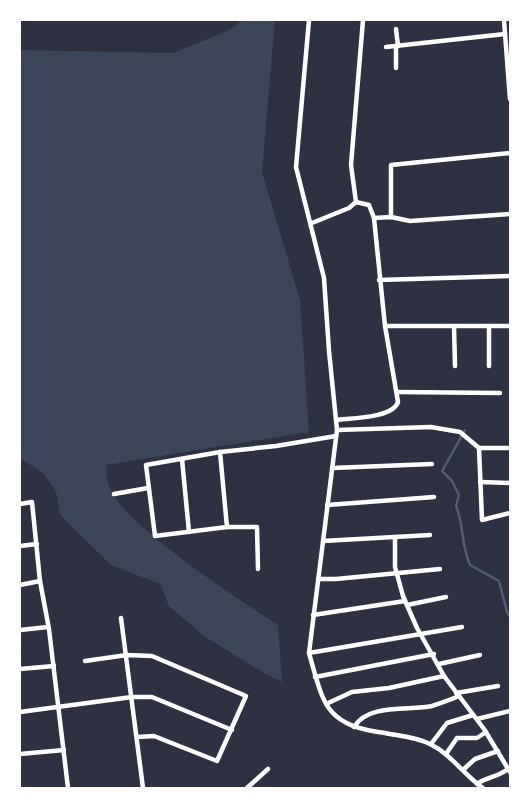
<svg xmlns="http://www.w3.org/2000/svg" width="530" height="808" viewBox="0 0 530 808" font-family="Raleway,sans-serif">
  <style>
    .green { fill: #3c4559 }
    .lines { fill: none; stroke-linecap: round; stroke-linejoin: round }
    .stream { stroke: #4f5d75; stroke-width: 2.5 }
    .minor { stroke: #fff; stroke-width: 4.5 }
  </style>
  <rect width="100%" height="100%" fill="#2d3142"/>
  <!-- green -->
  <path class="green" d="M243 20H275L262 172 300 300 309 432 106 465C107 472 107 481 110 488 124 525 241 601 278 625L282 682 267 675 204 636 169 606 160 584 111 565 60 515 56 491 43 473 20 458V50L173 53 229 30Z"/>
  <g class="lines">
    <!-- stream -->
    <path class="stream" d="M465 430 442 471 452 481 459 495 456 506C464 525 461 545 470 565L499 581 507 612 510 617"/>
    <!-- minor -->
    <g class="minor">
      <path d="M309 20 296 167 324 278 329 351 337 430 309 653C324 706 325 725 385 733 400 736 416 737 430 744 451 754 464 775 483 788"/>
      <path d="M504 20 510 99"/>
      <path d="M396 29 398 46"/>
      <path d="M386 47 505 34"/>
      <path d="M396 68V46"/>
      <path d="M391 217V165L510 153"/>
      <path d="M374 218 391 217 410 221 510 214"/>
      <path d="M312 223 349 208 356 202 351 165 363 20"/>
      <path d="M379 280 510 276"/>
      <path d="M385 326H510"/>
      <path d="M454 326 455 366"/>
      <path d="M489 366V326"/>
      <path d="M397 392 500 393"/>
      <path d="M336 420C352 418 393 418 398 402L385 326 374 218 369 205 356 202"/>
      <path d="M337 430 431 427 460 432 479 448 482 520 510 513"/>
      <path d="M479 448H510"/>
      <path d="M220 452 146 465 155 536 227 527H257L258 569"/>
      <path d="M182 459 189 532"/>
      <path d="M332 468 432 464"/>
      <path d="M480 482 510 483"/>
      <path d="M114 494 148 488"/>
      <path d="M20 504 32 502 40 581 49 629 68 788"/>
      <path d="M327 505 434 497"/>
      <path d="M227 527 220 452 276 446 336 436"/>
      <path d="M395 537V567L403 596 417 628 444 676 484 729 510 772"/>
      <path d="M323 541 430 535"/>
      <path d="M20 546 37 544"/>
      <path d="M318 579H336L440 569"/>
      <path d="M20 585 40 581"/>
      <path d="M407 605 446 597"/>
      <path d="M313 615 405 601"/>
      <path d="M121 618 143 788"/>
      <path d="M20 630 48 627"/>
      <path d="M309 653 462 627"/>
      <path d="M85 661 127 655 152 656 246 696 217 761 154 736 137 737"/>
      <path d="M439 664 480 655"/>
      <path d="M20 669 54 666"/>
      <path d="M315 677 434 654"/>
      <path d="M456 693 498 686"/>
      <path d="M326 704 352 692 389 688 444 676"/>
      <path d="M20 712 132 697H152L232 730"/>
      <path d="M477 719 510 711"/>
      <path d="M354 727C368 703 409 711 432 706 441 703 450 700 459 696"/>
      <path d="M431 744 447 723 473 715"/>
      <path d="M20 754 64 750"/>
      <path d="M446 754 457 738H477L486 732"/>
      <path d="M464 769 475 759 498 751"/>
      <path d="M477 784C487 777 498 777 508 769"/>
      <path d="M247 788 268 769"/>
    </g>
  </g>
  <!-- border -->
  <rect width="530" height="808" fill="none" stroke="#ffffff" stroke-width="42"/>
</svg>
